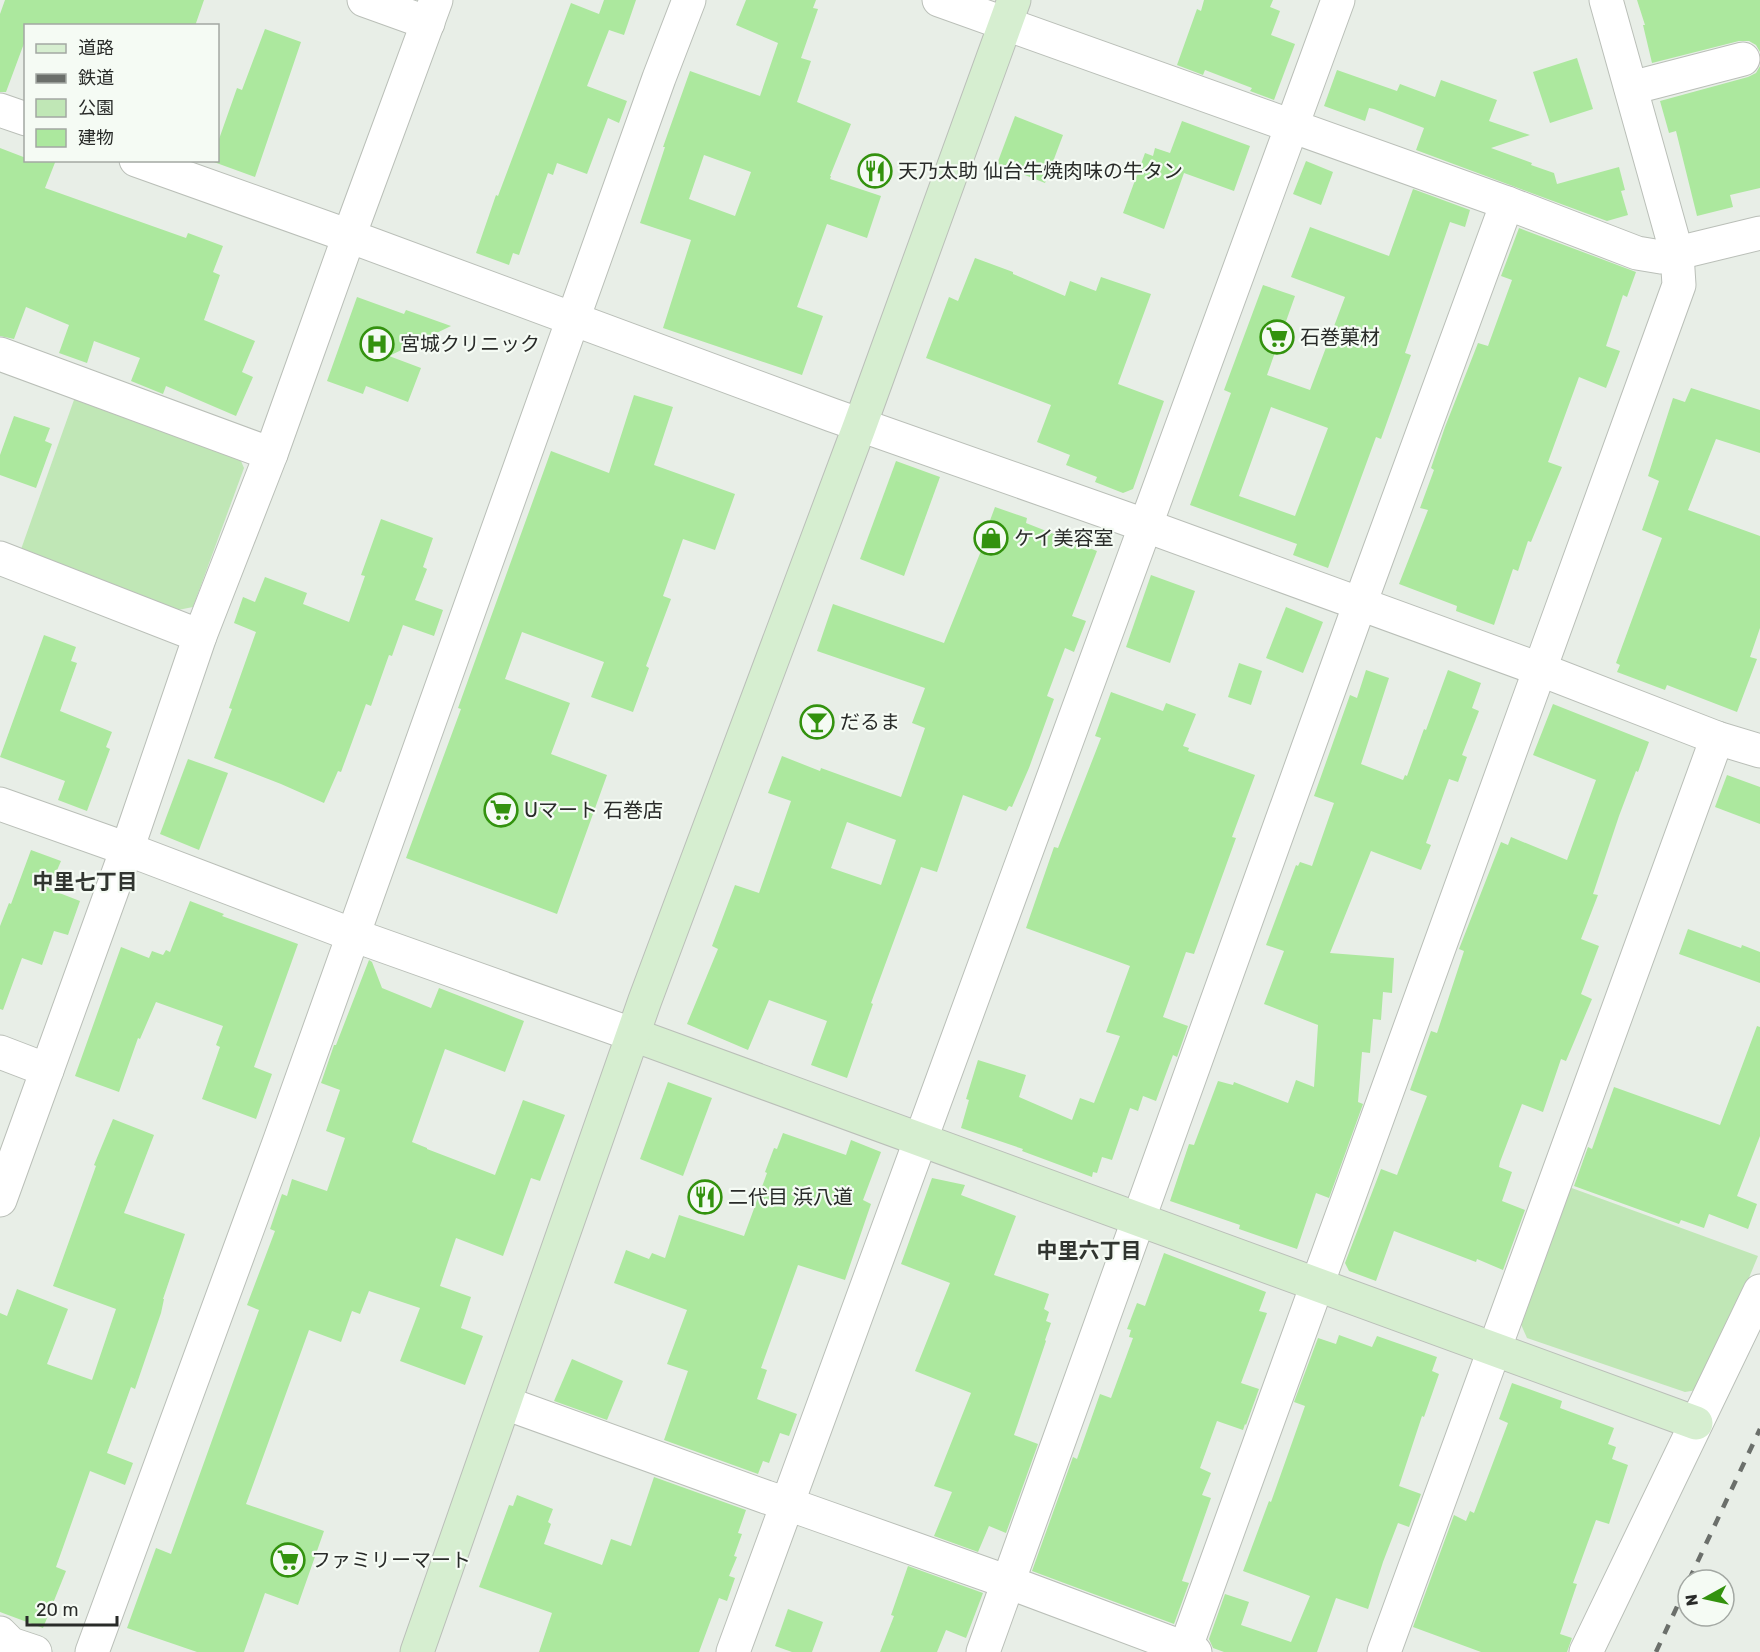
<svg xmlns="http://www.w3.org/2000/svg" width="1760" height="1652" viewBox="0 0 1760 1652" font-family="Rubik,'Noto Sans JP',sans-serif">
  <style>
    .green { fill: #c0e7b6 }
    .building { fill: #ace89e; fill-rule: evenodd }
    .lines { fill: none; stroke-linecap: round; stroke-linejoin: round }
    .street-casing { stroke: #babfb8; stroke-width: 35 }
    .secondary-casing { stroke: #babfb8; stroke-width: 35 }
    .street { stroke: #fff; stroke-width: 33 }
    .secondary { stroke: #d6eed0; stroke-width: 33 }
    .rail { stroke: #6b6f6b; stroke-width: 4.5; stroke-dasharray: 10 10; stroke-linecap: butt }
    .labels { text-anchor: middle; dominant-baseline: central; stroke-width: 4.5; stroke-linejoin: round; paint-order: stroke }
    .poi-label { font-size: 20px; fill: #292b29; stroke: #f5fbf4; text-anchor: start }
    .neighbourhood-label { font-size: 21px; font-weight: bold; fill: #313530; stroke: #f5fbf4 }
  </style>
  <rect width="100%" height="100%" fill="#e8eee7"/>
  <!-- green -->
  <g class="green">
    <path d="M75 397 238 454 244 468 193 607 178 610 19 555Z"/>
    <path d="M1569 1187 1758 1256 1703 1389 1685 1392 1527 1338 1519 1320Z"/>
  </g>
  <!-- building -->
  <g class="building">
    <path d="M5 0H204L195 26H26V38L6 92H0V14Z"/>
    <path d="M604 0H636L624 35 609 30 587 86 627 101 619 123 608 118 587 174 557 163 553 175 548 173 519 255 513 253 509 265 476 253 496 195 498 196 571 3 599 14Z"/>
    <path d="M746 0H816L813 8 818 9 801 58 811 61 797 102 851 124 830 176H831L830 179 881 196 867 238 827 224 797 307 823 316 802 375 663 328 691 240 640 223 665 147H663L690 71 760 96 778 43 736 25ZM704 155 751 172 735 216 689 199Z"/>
    <path d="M1204 0H1273L1270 7 1280 11 1271 35 1295 44 1274 100 1250 91 1252 88 1205 70 1203 75 1177 65 1197 9 1201 11Z"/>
    <path d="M1637 0H1760V52L1756 45 1749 41H1739L1652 63 1643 25H1645Z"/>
    <path d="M265 29 301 42 255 177 211 161 218 160V142L237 88 242 90Z"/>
    <path d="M1577 58 1593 109 1550 123 1533 72Z"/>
    <path d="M1760 66V188L1730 195 1733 207 1697 216 1676 131 1669 133 1660 101 1748 77 1756 73Z"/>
    <path d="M1337 70 1397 91 1400 84 1435 97 1441 80 1497 100 1489 121 1530 135 1491 148 1532 163 1531 165 1554 173 1557 184 1619 167 1625 190 1621 191 1628 215 1607 221 1416 150 1424 128 1374 109 1369 108 1365 121 1324 106Z"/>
    <path d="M1015 116 1063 135 1045 183 997 164Z"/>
    <path d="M1182 121 1250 146 1234 191 1184 173 1164 229 1123 213 1145 153 1153 156 1155 148 1170 153Z"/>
    <path d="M0 148 26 158V160H56L45 188 186 238 188 233 223 246 213 272 220 275 204 320 255 341 242 372 253 377 236 416 166 386 163 394 131 381 140 358 94 341 87 363 59 353 69 325 26 307 14 339 0 336Z"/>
    <path d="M1306 161 1333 172 1321 205 1293 194Z"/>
    <path d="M1413 189 1470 210 1465 227 1450 222 1405 353 1411 355 1381 439 1376 437 1328 568 1293 555 1297 544 1190 505 1231 393 1224 390 1263 285 1295 296 1267 375 1310 390 1345 297 1291 277 1310 227 1389 256ZM1271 407 1328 428 1295 516 1239 496Z"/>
    <path d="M1519 228 1636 272 1627 297 1623 295 1606 346 1620 351 1606 388 1579 377 1548 462 1562 467 1531 542 1528 541 1518 571 1513 569 1494 625 1456 611 1457 606 1399 584 1428 510 1420 508 1434 470 1431 468 1445 427 1478 343 1488 346 1512 280 1501 276Z"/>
    <path d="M975 258 1013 272V274L1065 296 1070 281 1096 291 1101 277 1151 294 1118 384 1164 401 1133 489 1123 493 1095 482 1097 477 1066 465 1070 455 1037 442 1051 405 926 358 949 297 958 301Z"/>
    <path d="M357 297 404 314 406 310 451 326 389 356 421 368 408 402 366 386 363 394 327 381Z"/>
    <path d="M1691 388 1760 410V453L1716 439 1688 510 1760 536V628L1750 657 1757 659 1737 712 1667 685 1665 690 1617 672 1620 665 1616 663 1662 538 1642 530 1659 481 1648 476 1673 398 1685 402Z"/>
    <path d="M634 395 673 407 654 465 735 494 715 550 683 539 663 596 671 599 646 666 649 668 633 712 591 697 604 662 522 632 505 679 570 703 551 754 607 775 557 914 406 858 461 709 458 708 551 451 609 473Z"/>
    <path d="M14 416 50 428 45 441 52 444 36 488 0 475V455Z"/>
    <path d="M896 461 940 477 904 576 860 559Z"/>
    <path d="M995 507 1027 518 1026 523 1097 551 1072 616 1086 621 1074 652 1065 648 1047 696 1054 699 1029 768 1012 807 1009 806 1006 811 963 795 937 872 921 867 871 1003 873 1004 847 1078 811 1065 827 1021 769 1000 748 1050 687 1024 718 949 712 946 735 885 759 893 791 801 768 793 782 756 820 771 821 768 901 797 925 728 912 723 925 688 817 651 833 604 944 643 981 551 979 550ZM847 822 896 840 881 885 831 868Z"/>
    <path d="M381 519 433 538 423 567 427 569 415 600 443 610 434 636 403 625 392 656 389 655 371 706 366 704 341 772 338 771 324 803 281 784 214 758 232 709 229 708 256 632 234 623 243 597 255 602 265 577 307 593 303 604 349 622 365 576 361 575Z"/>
    <path d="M1151 575 1195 591 1170 663 1126 647Z"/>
    <path d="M1286 607 1323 622 1303 673 1266 658Z"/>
    <path d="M44 635 76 647 71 661 77 663 60 711 112 732 106 747 110 749 87 811 58 800 65 781 0 757Z"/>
    <path d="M1239 663 1262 671 1251 705 1228 697Z"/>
    <path d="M1366 670 1389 678 1361 764 1403 780 1405 775 1407 776 1424 729 1426 730 1448 670 1481 683 1472 708 1479 711 1462 755 1467 757 1458 782 1449 779 1426 843 1431 845 1421 870 1371 851 1330 953 1394 958 1392 993 1383 992 1381 1020 1373 1019 1370 1053 1362 1052 1358 1102 1363 1104 1329 1198 1316 1193 1297 1249 1239 1229 1240 1225 1170 1201 1189 1144 1194 1145 1218 1081 1233 1085 1234 1082 1288 1103 1296 1080 1314 1087 1318 1025 1264 1004 1284 951 1266 945 1296 865 1298 866 1300 862 1312 866 1334 803 1314 796 1350 695 1357 698Z"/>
    <path d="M1111 692 1163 711 1166 703 1196 714 1183 746 1189 748 1188 751 1255 775 1232 837 1236 838 1194 954 1186 952 1163 1017 1188 1026 1177 1057 1173 1055 1156 1101 1143 1096 1138 1111 1130 1108 1112 1160 1102 1157 1097 1173 1093 1172 1092 1177 1022 1151 1023 1149 961 1128 969 1100 966 1099 978 1060 1026 1075 1019 1097 1072 1120 1080 1098 1094 1103 1120 1036 1106 1032 1130 966 1026 928 1054 847 1058 848 1101 738 1095 736Z"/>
    <path d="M1553 704 1649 742 1638 772 1636 771 1619 816 1593 894 1598 895 1581 939 1599 946 1581 994 1592 999 1566 1061 1561 1059 1543 1112 1522 1104 1500 1162 1499 1167 1512 1172 1502 1201 1525 1210 1503 1270 1477 1259 1476 1262 1394 1231 1376 1281 1349 1271 1345 1263 1381 1169 1397 1175 1427 1096 1410 1090 1431 1031 1437 1033 1464 951 1459 949 1501 842 1508 845 1511 837 1567 860 1596 780 1533 755Z"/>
    <path d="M188 759 228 773 199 850 160 834Z"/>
    <path d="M1727 775 1760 787V824L1715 807Z"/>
    <path d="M31 850 61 861 49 889 80 901 68 935 54 931 42 965 22 958 3 1010 0 1009V926L9 903 11 904Z"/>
    <path d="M190 901 224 914 222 916 298 944 254 1067 272 1074 256 1119 202 1099 220 1047 216 1045 223 1026 156 1002 140 1039 138 1038 119 1092 75 1076 121 947 149 958 152 951 163 955 166 950 170 952Z"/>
    <path d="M1688 929 1741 948 1742 945 1760 952V983L1679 954Z"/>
    <path d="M369 960 372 962 382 988 431 1008 439 988 524 1021 505 1072 445 1049 412 1142 427 1148V1149L495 1175 523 1100 565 1115 540 1181 531 1178 503 1256 456 1238 440 1286 471 1297 461 1328 483 1336 465 1385 400 1361 420 1308 369 1291 360 1314 352 1311 341 1342 309 1330 246 1504 324 1531 298 1605 265 1593 244 1652H197L127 1628 156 1548 171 1554 259 1310 247 1305 275 1231 270 1229 282 1194 287 1196 292 1179 327 1191 345 1138 326 1131 340 1090 321 1083 334 1045H336Z"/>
    <path d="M1757 1026 1760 1027V1136L1737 1196 1757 1204 1748 1229 1709 1214 1704 1228 1681 1220 1679 1224 1574 1186 1588 1147 1592 1149 1614 1087 1720 1125Z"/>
    <path d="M668 1082 712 1098 683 1176 640 1159Z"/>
    <path d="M113 1119 154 1135 124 1213 185 1234 163 1299H164L161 1313 135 1389 131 1387 107 1453 133 1463 125 1485 90 1471 56 1567 66 1571 43 1628 0 1612V1313L7 1316 17 1289 68 1309 47 1364 92 1380 116 1309 53 1286 96 1166 94 1165Z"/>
    <path d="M783 1133 846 1155 851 1140 881 1152 863 1200 871 1204 845 1280 798 1265 761 1368 767 1370 757 1399 797 1414 789 1436 780 1433 769 1463 763 1461 758 1474 664 1440 688 1371 667 1364 687 1310 614 1283 626 1250 649 1259 652 1253 665 1258 679 1215 744 1236 767 1173 765 1172 774 1148 777 1149Z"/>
    <path d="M932 1178 965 1185 961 1195 1016 1216 994 1275 1049 1294 1044 1309 1049 1312 1046 1321 1051 1323 1045 1340 1046 1341 1014 1435 1038 1444 1006 1533 989 1526 978 1552 934 1536 952 1492 934 1486 971 1393 915 1371 950 1283 901 1264Z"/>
    <path d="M1164 1253 1266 1292 1259 1311 1267 1313 1241 1383 1259 1389 1246 1425 1245 1424 1243 1430 1217 1421 1200 1468 1211 1473 1202 1495 1211 1498 1182 1581 1189 1583 1174 1624 1032 1571 1073 1457 1077 1459 1100 1394 1111 1398 1133 1338 1129 1337 1131 1330 1127 1329 1137 1303 1145 1306Z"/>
    <path d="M1339 1335 1372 1347 1377 1336 1437 1357 1432 1371 1439 1374 1424 1417 1422 1416 1399 1486 1421 1494 1409 1527 1398 1523 1383 1562 1368 1609 1336 1598 1317 1652H1224L1213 1648 1209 1639 1225 1594 1249 1602 1241 1625 1291 1642 1310 1596 1243 1571 1269 1501 1271 1502 1305 1406 1294 1402 1318 1338 1336 1344Z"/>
    <path d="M572 1359 623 1381 607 1420 554 1401Z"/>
    <path d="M1512 1383 1562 1401 1560 1408 1614 1428 1608 1444 1616 1447 1612 1459 1628 1465 1609 1524 1596 1520 1573 1583 1577 1584 1560 1634 1572 1638 1567 1652H1481L1413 1627 1454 1515 1466 1521 1470 1511 1474 1513 1508 1423 1499 1419Z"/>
    <path d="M654 1477 746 1510 738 1533 742 1534 734 1556 737 1557 729 1576 735 1578 727 1601 719 1598 699 1652H539L552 1613 479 1587 509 1505 513 1506 517 1495 553 1509 548 1522 551 1524 544 1544 602 1565 611 1539 631 1546Z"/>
    <path d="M908 1566 983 1593 966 1638 946 1630 937 1652H880L894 1616 891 1615Z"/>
    <path d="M788 1609 823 1622 812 1652H792L775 1646Z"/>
  </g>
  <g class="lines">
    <!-- street casing -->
    <g class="street-casing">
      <g id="street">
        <path d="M364 0 428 23"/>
        <path d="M939 0 1507 203 1637 253 1661 257 1760 233"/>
        <path d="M1631 88 1743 59"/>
        <path d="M0 110 26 119"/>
        <path d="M136 160 349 236 832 415 1130 520 1539 669 1717 738 1760 751"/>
        <path d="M0 354 271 454"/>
        <path d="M0 558 200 636"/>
        <path d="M0 804 127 849 353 935 634 1035"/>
        <path d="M0 1052 47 1070"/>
        <path d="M0 1200 132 835 200 636 271 454 349 236 436 0"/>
        <path d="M505 1403 766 1497 805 1510 1008 1582 1195 1652"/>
        <path d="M0 1633 11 1644 35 1652"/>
        <path d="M92 1652 280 1140 659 78 689 0"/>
        <path d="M733 1652 1338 0"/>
        <path d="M983 1652 1354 620 1507 203"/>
        <path d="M1184 1652 1679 285 1677 254 1606 0"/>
        <path d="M1384 1652 1717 738"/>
        <path d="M1586 1652 1760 1291"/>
      </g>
    </g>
    <!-- secondary casing -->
    <g class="secondary-casing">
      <g id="secondary">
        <path d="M634 1035 1696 1423"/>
        <path d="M417 1652 645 1000 860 425 1014 0"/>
      </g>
    </g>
    <!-- street -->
    <use href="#street" class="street"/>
    <!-- secondary -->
    <use href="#secondary" class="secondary"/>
    <!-- rail -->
    <g class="rail">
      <path d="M1689 1580 1760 1429"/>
      <path d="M1656 1652 1688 1583"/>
    </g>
  </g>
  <!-- icons -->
  <defs>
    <g id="restaurant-ring" transform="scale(1.725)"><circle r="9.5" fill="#f5fbf4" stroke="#33920e" stroke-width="1.5"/><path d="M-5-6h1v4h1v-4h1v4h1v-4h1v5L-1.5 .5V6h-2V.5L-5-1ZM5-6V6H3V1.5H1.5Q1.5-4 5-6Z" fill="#33920e"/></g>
    <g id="supermarket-ring" transform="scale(1.725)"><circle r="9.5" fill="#f5fbf4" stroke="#33920e" stroke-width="1.5"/><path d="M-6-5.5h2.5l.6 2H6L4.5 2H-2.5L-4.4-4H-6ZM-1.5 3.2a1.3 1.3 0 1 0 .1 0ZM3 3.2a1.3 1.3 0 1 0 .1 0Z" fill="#33920e"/></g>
    <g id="hospital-ring" transform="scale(1.725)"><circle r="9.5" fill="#f5fbf4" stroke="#33920e" stroke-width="1.5"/><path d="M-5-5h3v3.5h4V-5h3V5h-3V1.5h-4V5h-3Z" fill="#33920e"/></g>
    <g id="shop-ring" transform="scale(1.725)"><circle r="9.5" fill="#f5fbf4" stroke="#33920e" stroke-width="1.5"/><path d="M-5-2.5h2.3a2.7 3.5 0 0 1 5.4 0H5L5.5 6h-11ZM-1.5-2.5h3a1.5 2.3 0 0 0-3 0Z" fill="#33920e"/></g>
    <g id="bar-ring" transform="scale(1.725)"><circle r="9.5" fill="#f5fbf4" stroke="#33920e" stroke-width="1.5"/><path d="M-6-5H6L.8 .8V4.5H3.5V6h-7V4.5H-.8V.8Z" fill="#33920e"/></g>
  </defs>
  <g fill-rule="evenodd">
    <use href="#restaurant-ring" x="875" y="171"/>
    <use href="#supermarket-ring" x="1277" y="337"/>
    <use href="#hospital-ring" x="377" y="344"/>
    <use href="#shop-ring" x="991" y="538"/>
    <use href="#bar-ring" x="817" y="722"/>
    <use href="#supermarket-ring" x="501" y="810"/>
    <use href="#restaurant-ring" x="705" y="1197"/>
    <use href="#supermarket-ring" x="288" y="1560"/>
  </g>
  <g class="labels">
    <!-- poi labels -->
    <g class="poi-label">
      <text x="898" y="171">天乃太助 仙台牛焼肉味の牛タン</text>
      <text x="1300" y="337">石巻菓材</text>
      <text x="400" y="344">宮城クリニック</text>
      <text x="1014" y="538">ケイ美容室</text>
      <text x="840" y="722">だるま</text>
      <text x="524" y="810">Uマート 石巻店</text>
      <text x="728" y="1197">二代目 浜八道</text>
      <text x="311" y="1560">ファミリーマート</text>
    </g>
    <!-- neighbourhood labels -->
    <g class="neighbourhood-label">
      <text x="85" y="881">中里七丁目</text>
      <text x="1089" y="1250">中里六丁目</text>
    </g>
  </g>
  <!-- legend -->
  <rect x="24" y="24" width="195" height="138" fill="#f5fbf4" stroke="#a3a8a3" stroke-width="1.5"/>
  <rect x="36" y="44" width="30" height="9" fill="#d6eed0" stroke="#a3a8a3" stroke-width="1.5"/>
  <text x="78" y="54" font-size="18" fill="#292b29">道路</text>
  <rect x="36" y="74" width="30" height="9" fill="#6b6f6b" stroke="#a3a8a3" stroke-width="1.5"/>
  <text x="78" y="84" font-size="18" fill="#292b29">鉄道</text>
  <rect x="36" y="99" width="30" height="18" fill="#c0e7b6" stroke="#a3a8a3" stroke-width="1.5"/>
  <text x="78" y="114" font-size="18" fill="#292b29">公園</text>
  <rect x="36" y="129" width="30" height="18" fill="#ace89e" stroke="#a3a8a3" stroke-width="1.5"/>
  <text x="78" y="144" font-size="18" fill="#292b29">建物</text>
  <!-- north arrow -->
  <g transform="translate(1706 1598) rotate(262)"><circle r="28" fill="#f5fbf4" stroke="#a3a8a3" stroke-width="1.5"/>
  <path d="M0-4.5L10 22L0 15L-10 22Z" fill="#33920e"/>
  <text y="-9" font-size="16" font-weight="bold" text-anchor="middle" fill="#292b29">N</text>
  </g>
  <!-- scale -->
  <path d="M27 1616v9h90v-9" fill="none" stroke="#292b29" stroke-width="3"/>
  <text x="36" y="1616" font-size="18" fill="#292b29" stroke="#f5fbf4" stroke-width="4.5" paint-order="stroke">20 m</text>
</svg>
